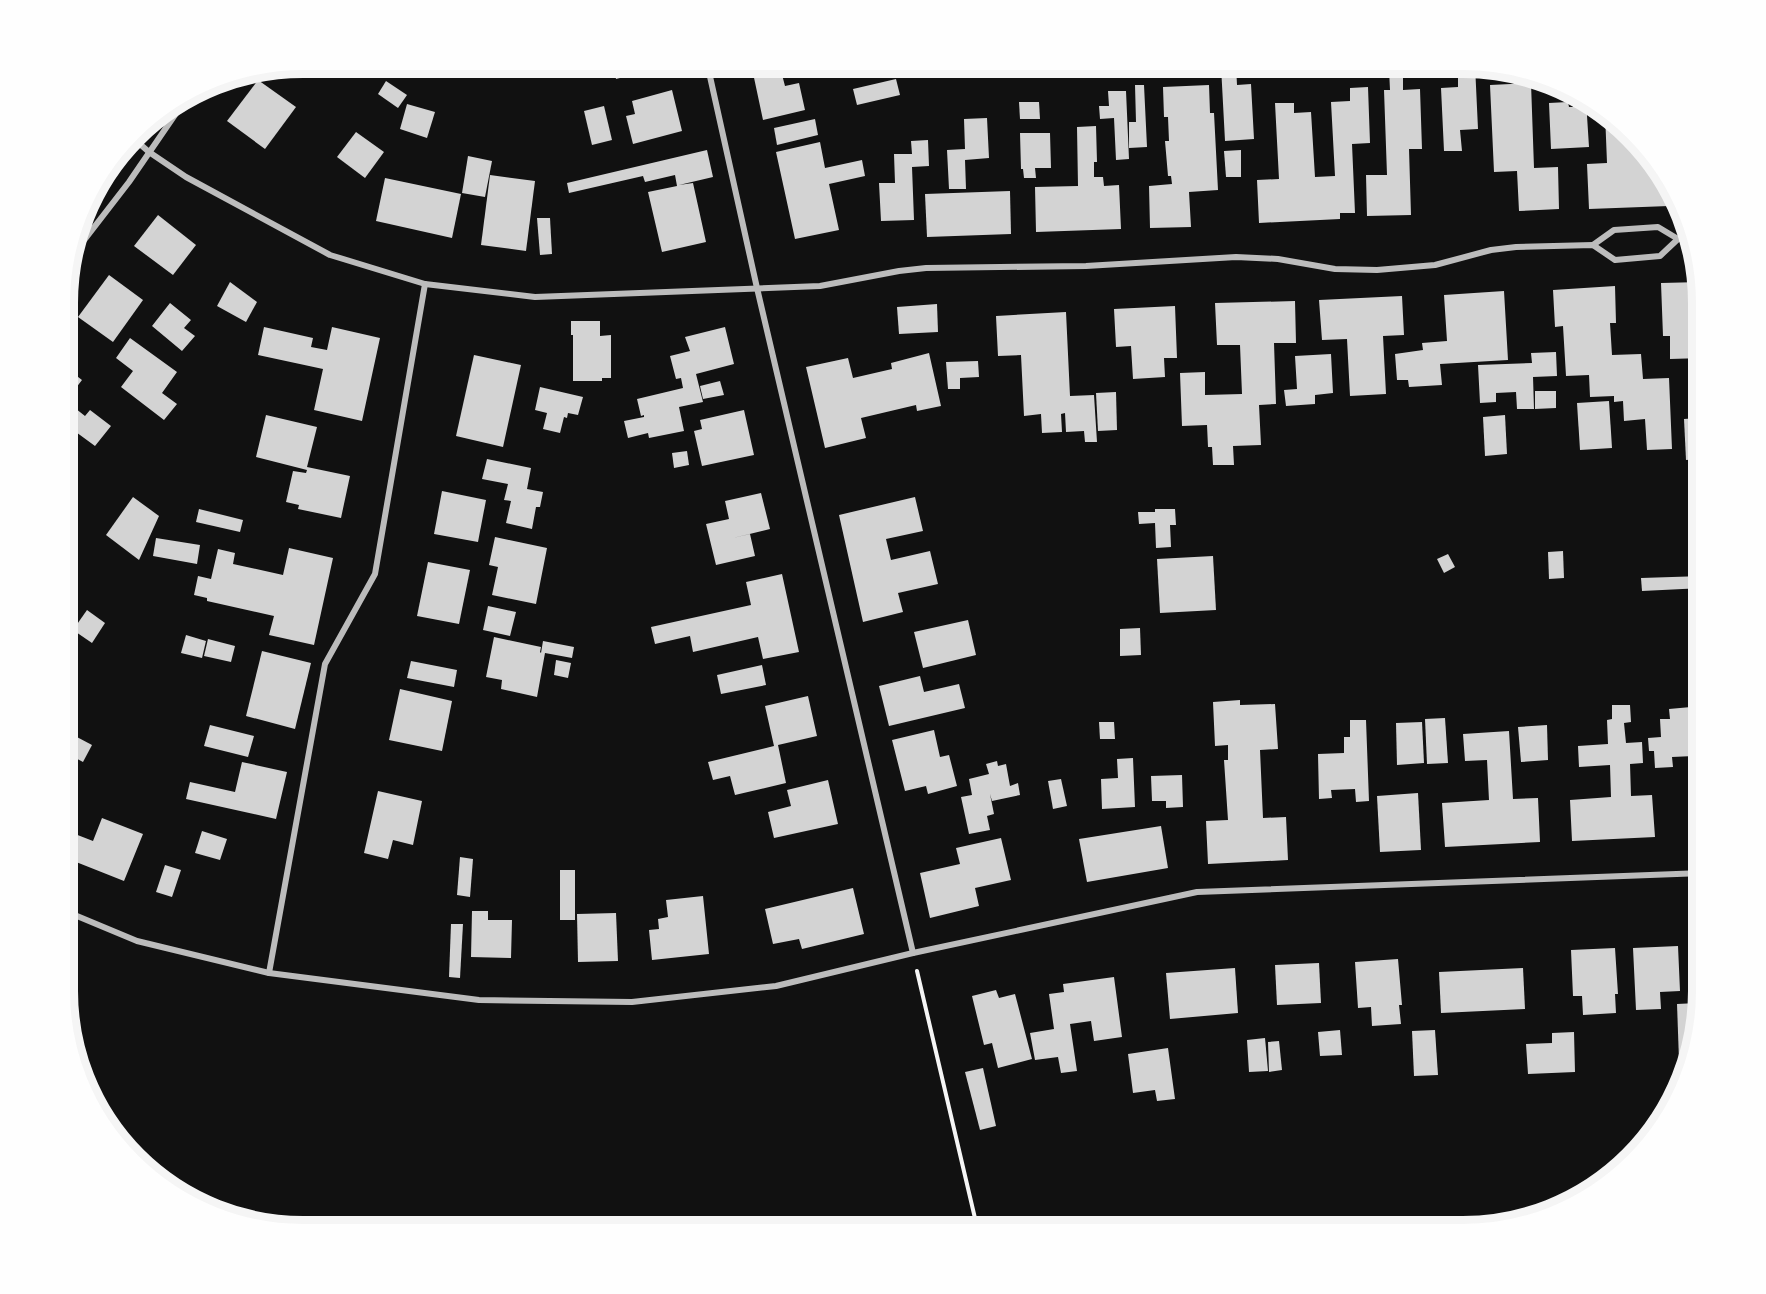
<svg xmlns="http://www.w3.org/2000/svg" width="1766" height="1294" viewBox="0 0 1766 1294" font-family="'Space Grotesk',sans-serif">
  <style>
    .building { fill: #d3d3d3 }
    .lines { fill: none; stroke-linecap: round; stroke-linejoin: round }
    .path { stroke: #f5f5f5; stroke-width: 4 }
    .minor { stroke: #bcbcbc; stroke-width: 6 }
    .rim { fill: none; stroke: #f5f5f5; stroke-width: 8 }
  </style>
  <rect width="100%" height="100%" fill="#111"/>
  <!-- building -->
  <g class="building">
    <path d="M305 63H335L324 77Z"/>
    <path d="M613 63H651L652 70 616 79Z"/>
    <path d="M737 63H761V64L739 69Z"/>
    <path d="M794 63H825L826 64 796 71Z"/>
    <path d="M1236 65 1237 85 1251 84 1254 139 1225 141 1221 66Z"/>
    <path d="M1475 65 1478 129 1460 130 1462 151H1444L1441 88 1458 87V66Z"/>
    <path d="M780 67 785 86 799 83 805 110 763 120 753 73Z"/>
    <path d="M1389 69H1403V90L1420 89 1422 149H1409L1411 215 1367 216 1366 175H1387L1384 90H1390Z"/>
    <path d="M896 79 900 95 857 105 853 89Z"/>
    <path d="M258 80 296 107 265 149 227 121Z"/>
    <path d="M386 81 407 95 398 108 378 94Z"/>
    <path d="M1531 83 1534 168 1558 167 1559 209 1519 211 1517 171 1494 172 1490 85Z"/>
    <path d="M1135 85H1144L1147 147 1129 148V122H1136Z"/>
    <path d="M1209 85 1210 113H1214L1218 190 1189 192 1191 227 1150 228 1149 186 1172 184 1171 176H1168L1165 141H1169L1168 117H1164L1163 87Z"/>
    <path d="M1368 87 1370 143 1352 144 1355 213H1340V219L1259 223 1257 180 1279 179 1275 103H1294V113L1311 112 1315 177 1335 176 1331 102 1350 101V88Z"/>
    <path d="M672 90 682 131 633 144 626 116 635 114 632 101Z"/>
    <path d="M1108 91H1126L1129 159 1116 160 1114 118 1100 119 1099 106H1109Z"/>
    <path d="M1572 93 1586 100 1589 147 1551 149 1549 103 1568 102 1569 107H1573Z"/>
    <path d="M1019 102H1039L1040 119H1020Z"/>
    <path d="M407 104 435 112 427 138 400 129Z"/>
    <path d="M604 106 612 140 592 145 584 111Z"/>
    <path d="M1605 113H1610L1668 185 1669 206 1589 209 1587 164 1607 163Z"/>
    <path d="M987 118 989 158 965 160 966 189H949L947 150 965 149 964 119Z"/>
    <path d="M815 119 818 135 777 145 774 128Z"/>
    <path d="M1096 126 1097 162H1094V177H1103L1104 186 1119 185 1121 229 1036 232 1035 187 1078 186 1077 127Z"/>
    <path d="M356 132 384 152 365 178 337 157Z"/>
    <path d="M1020 133H1050L1051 168H1035L1036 178H1024L1023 169H1021Z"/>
    <path d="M928 140 929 166 912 167 914 220 881 221 879 183H895L894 154H912L911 141Z"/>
    <path d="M820 142 825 168 862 160 865 176 829 184 839 230 795 239 776 152Z"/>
    <path d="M707 150 713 177 679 185 693 183 706 242 662 252 648 192 677 186 675 175 645 182 643 176 569 193 567 183Z"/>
    <path d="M1241 150V177H1226L1224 151Z"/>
    <path d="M468 156 492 161 485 197 462 193Z"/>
    <path d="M490 175 535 181 526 251 481 245Z"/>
    <path d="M385 178 461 194 452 238 376 221Z"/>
    <path d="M1010 191 1011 234 927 237 925 194Z"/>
    <path d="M158 215 196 245 173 275 134 246Z"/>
    <path d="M537 218H550L552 254 540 255Z"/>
    <path d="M109 275 143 300 113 342 78 317Z"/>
    <path d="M230 282 257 302 246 322 217 306Z"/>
    <path d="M1701 282 1703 288V358L1670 359V336H1663L1661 283Z"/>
    <path d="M1615 286 1616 323H1610L1612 355 1641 354 1643 379 1669 378 1672 449 1647 450 1645 419 1624 421 1623 401 1614 402V396L1590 397 1589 375 1566 376 1563 326 1555 327 1553 290Z"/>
    <path d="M1504 291 1508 360 1440 364 1442 385 1409 387 1408 380H1397L1395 354 1423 350 1422 343 1447 341 1444 295Z"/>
    <path d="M1402 296 1404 335 1383 336 1386 394 1350 396 1347 339 1322 340 1319 300Z"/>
    <path d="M1295 301 1296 343H1274L1276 404 1259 405 1261 445 1233 446 1234 465H1213L1212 447H1208L1207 425 1182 426 1180 373 1205 372V395L1242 394 1240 345H1217L1215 303Z"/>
    <path d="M170 303 191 320 184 328 195 336 182 351 152 326Z"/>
    <path d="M937 304 938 332 899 334 897 307Z"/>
    <path d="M1175 306 1177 358H1164L1165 377 1133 379 1131 346 1116 347 1114 309Z"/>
    <path d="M1066 312 1070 396 1094 395 1097 442H1085L1084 431 1066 432 1065 413 1061 414 1062 432 1042 433 1041 414 1024 416 1021 355 998 356 996 316Z"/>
    <path d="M571 321H600V336L611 335V378H602V381H573V335H571Z"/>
    <path d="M264 327 313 338 311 347 327 350 332 327 380 338 362 421 314 410 323 369 258 355Z"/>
    <path d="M725 327 734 364 696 374 703 402 679 407 684 431 649 438 648 433 628 438 624 421 644 417V415L641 416 637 399 683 388 681 378 676 379 670 356 690 351 685 337Z"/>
    <path d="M130 338 177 372 162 393 177 404 164 420 121 387 133 371 116 358Z"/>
    <path d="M1556 352 1557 376 1533 377 1534 409H1517L1516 392 1496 393V402L1480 403 1478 365 1532 363 1531 353Z"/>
    <path d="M929 353 941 406 917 411 916 405 861 418 866 438 825 448 806 367 848 358 853 378 892 369 891 363Z"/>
    <path d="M1331 354 1333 393 1315 395V404L1286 406 1284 390 1297 389 1295 356Z"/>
    <path d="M474 355 521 365 503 447 456 436Z"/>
    <path d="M978 361 979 377 960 378V389H948L946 362Z"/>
    <path d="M65 367 82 380 66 401 85 416 90 410 111 426 95 446 65 424Z"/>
    <path d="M720 381 724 395 703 399 700 386Z"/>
    <path d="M540 387 583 397 578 415 568 413 567 418 564 417 560 433 543 429 547 413 535 410Z"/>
    <path d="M1535 391H1556V408L1535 409Z"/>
    <path d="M1116 392 1117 430 1098 431 1096 393Z"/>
    <path d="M1609 401 1612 448 1580 450 1577 403Z"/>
    <path d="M744 410 754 455 702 466 694 431 702 429 700 420Z"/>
    <path d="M266 415 317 427 307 467 350 476 341 518 298 509 299 505 286 502 293 471 306 473 307 470 256 457Z"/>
    <path d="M1505 415 1507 454 1485 456 1483 417Z"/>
    <path d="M1698 418 1700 459 1686 460 1684 419Z"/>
    <path d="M687 451 689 465 674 468 672 453Z"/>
    <path d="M487 459 531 468 527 489 543 492 540 507H536L532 529 506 523 511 501 504 500 508 484 482 479Z"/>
    <path d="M65 475 76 484 65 498Z"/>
    <path d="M442 491 486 500 478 542 434 534Z"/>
    <path d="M761 493 770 529 729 539 750 534 755 556 716 565 706 524 729 519 725 501Z"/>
    <path d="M133 497 159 516 139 560 106 535Z"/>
    <path d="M915 497 923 531 886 539 891 560 930 551 938 584 898 593 903 612 863 622 839 515Z"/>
    <path d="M65 506 75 514 65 526Z"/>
    <path d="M199 509 243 520 240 532 196 522Z"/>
    <path d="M1155 509H1175L1176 525H1170L1171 547 1156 548 1155 523 1139 524 1138 512H1155Z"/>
    <path d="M495 537 547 548 536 604 492 595 498 567 489 565Z"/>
    <path d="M156 538 200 545 197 564 153 556Z"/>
    <path d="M289 548 333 558 314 645 269 635 274 616 207 601V598L194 595 198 576 211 579 218 549 235 553 233 564 283 575Z"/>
    <path d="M1563 551 1564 578 1549 579 1548 552Z"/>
    <path d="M1448 554 1455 567 1444 573 1437 559Z"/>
    <path d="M1213 556 1216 610 1160 613 1157 559Z"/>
    <path d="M428 562 470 570 459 624 417 616Z"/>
    <path d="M782 574 799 652 763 659 758 637 693 652 690 636 655 644 651 627 751 605 746 582Z"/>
    <path d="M1703 576V588L1642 591 1641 578Z"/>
    <path d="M65 588 73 594 65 604Z"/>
    <path d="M488 606 516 612 510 636 483 630Z"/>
    <path d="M87 610 105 623 92 643 73 630Z"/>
    <path d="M968 620 976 655 923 668 914 632Z"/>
    <path d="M1140 628 1141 655 1120 656V629Z"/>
    <path d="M186 635 206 641 202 658 181 653Z"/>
    <path d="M494 637 541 647 540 652 541 653 543 641 574 647 572 658 545 653 537 697 501 689 502 680 486 677Z"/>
    <path d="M208 639 235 646 231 662 204 656Z"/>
    <path d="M262 651 311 663 295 729 246 716Z"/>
    <path d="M556 660 571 663 568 678 554 675Z"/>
    <path d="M411 661 457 670 454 687 407 678Z"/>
    <path d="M762 665 766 685 721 694 717 675Z"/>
    <path d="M920 676 924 692 959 684 965 708 889 726 879 686Z"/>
    <path d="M400 689 452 701 442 751 389 740Z"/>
    <path d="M808 696 817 736 778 745 786 783 735 795 730 776 713 780 708 762 774 746 765 706Z"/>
    <path d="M1240 700V705L1275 704 1278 749 1260 750 1263 818 1286 817 1288 860 1208 864 1206 821 1228 820 1224 760H1228V745L1215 746 1213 702Z"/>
    <path d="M1612 705H1630L1631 722 1624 723 1626 743 1642 742 1643 763 1630 764 1631 796 1652 795 1655 837 1572 841 1570 800 1611 797 1610 765 1579 767 1578 746 1608 744 1607 720 1612 719Z"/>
    <path d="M1691 707 1694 756 1672 757 1673 767 1655 768 1654 751H1649L1648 738 1661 737 1660 719H1670L1669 709Z"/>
    <path d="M1445 718 1448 763 1427 764 1425 719Z"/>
    <path d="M1350 720H1366L1369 801 1356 802 1355 789 1331 790 1332 798 1319 799 1318 754 1344 753V737H1350Z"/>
    <path d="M1099 722H1114L1115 739H1100Z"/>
    <path d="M1422 722 1424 763 1397 765 1396 723Z"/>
    <path d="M210 725 254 736 248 757 204 746Z"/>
    <path d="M1547 725 1548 760 1521 762 1518 727Z"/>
    <path d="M934 730 940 757 949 755 957 786 928 794 926 786 905 791 892 740Z"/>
    <path d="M1509 731 1513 799 1538 798 1540 842 1445 847 1442 803 1489 800 1487 760 1465 761 1463 734Z"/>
    <path d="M75 736 92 745 83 762 66 753Z"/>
    <path d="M1133 758 1135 807 1102 809 1101 779 1118 778 1117 759Z"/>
    <path d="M997 761 998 766 1006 764 1010 786 1018 783 1020 795 992 801 990 794 994 814 987 816 990 830 969 834 961 797 972 795 969 779 989 774 986 764Z"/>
    <path d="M242 762 287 772 276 819 186 799 190 782 235 792Z"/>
    <path d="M1182 775 1183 807 1166 808V801H1152L1151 776Z"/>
    <path d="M1061 779 1067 806 1053 809 1048 781Z"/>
    <path d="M828 780 838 824 774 838 768 812 791 806 787 790Z"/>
    <path d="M378 791 422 801 413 845 393 840 388 859 364 853Z"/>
    <path d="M1418 793 1421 850 1380 852 1377 796Z"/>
    <path d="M1703 793V838L1694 839 1691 794Z"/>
    <path d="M102 818 143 834 124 881 66 858 75 834 93 841Z"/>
    <path d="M1161 826 1168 868 1087 882 1079 839Z"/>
    <path d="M202 831 227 839 220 860 195 853Z"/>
    <path d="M1001 838 1011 880 975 888 979 906 930 918 920 873 960 864 956 848Z"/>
    <path d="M460 857 473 859 470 897 457 895Z"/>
    <path d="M165 865 181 870 172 897 156 892Z"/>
    <rect x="560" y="870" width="15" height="50"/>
    <path d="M853 888 864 934 802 949 799 939 773 944 765 909Z"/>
    <path d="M703 896 709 954 652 960 649 930 659 929 658 919 668 917 666 900Z"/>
    <path d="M472 911H488V920H512L511 958 471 957Z"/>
    <path d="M616 913 618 961 578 962 577 914Z"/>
    <path d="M451 924H463L460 978 449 977Z"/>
    <path d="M1678 946 1680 991 1660 992 1661 1009 1636 1010 1633 948Z"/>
    <path d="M1615 948 1618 994H1615L1616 1013 1583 1015 1582 996H1573L1571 950Z"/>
    <path d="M1398 959 1402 1005H1399L1401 1024 1372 1026 1371 1007 1358 1008 1355 962Z"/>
    <path d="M1319 963 1321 1003 1277 1005 1275 965Z"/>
    <path d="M1235 968 1238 1013 1170 1019 1166 973Z"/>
    <path d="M1523 968 1525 1009 1441 1013 1439 972Z"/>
    <path d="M1114 977 1122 1037 1094 1041 1091 1021 1070 1024 1077 1071 1061 1073 1058 1057 1035 1060 1030 1033 1054 1029 1049 994 1064 992 1063 984Z"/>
    <path d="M996 990 999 998 1015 994 1032 1059 998 1068 992 1043 984 1045 972 996Z"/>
    <path d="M1697 1003H1703V1006L1692 1059 1679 1060 1677 1004Z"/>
    <path d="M1340 1030 1342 1055 1320 1056 1318 1032Z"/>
    <path d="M1435 1030 1438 1075 1414 1076 1412 1031Z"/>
    <path d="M1574 1032 1575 1072 1528 1074 1526 1044 1552 1043V1033Z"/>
    <path d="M1265 1038 1268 1071 1249 1072 1247 1040Z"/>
    <path d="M1279 1041 1282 1070 1269 1072 1268 1042Z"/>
    <path d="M1168 1048 1175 1099 1157 1101 1155 1090 1133 1093 1128 1054Z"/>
    <path d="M983 1068 996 1126 980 1130 965 1072Z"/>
  </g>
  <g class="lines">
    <!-- path -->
    <path class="path" d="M917 971 978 1231"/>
    <!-- minor -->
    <g class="minor">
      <path d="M707 63 757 288 913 953"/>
      <path d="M133 138 149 152 186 177 330 255 425 284 535 297 820 286 899 271 926 268 1086 266 1236 257 1278 259 1335 269 1377 270 1435 265 1491 250 1516 247 1593 245 1615 260 1660 256 1678 239"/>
      <path d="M1593 245 1614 230 1658 227 1678 239 1690 240"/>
      <path d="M68 261 129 182 179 109 193 92"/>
      <path d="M65 911 137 941 269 973 479 1000 632 1002 776 986 913 953 1197 892 1703 873"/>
      <path d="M269 973 325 664 375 574 425 284"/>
    </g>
  </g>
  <!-- crop -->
  <path d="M0 0H1766V1294H0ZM303 74H1463A229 229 0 0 1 1692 303V991A229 229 0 0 1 1463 1220H303A229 229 0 0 1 74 991V303A229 229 0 0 1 303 74Z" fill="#fefefe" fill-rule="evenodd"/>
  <path class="rim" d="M303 74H1463A229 229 0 0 1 1692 303V991A229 229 0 0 1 1463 1220H303A229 229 0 0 1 74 991V303A229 229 0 0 1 303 74Z"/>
</svg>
